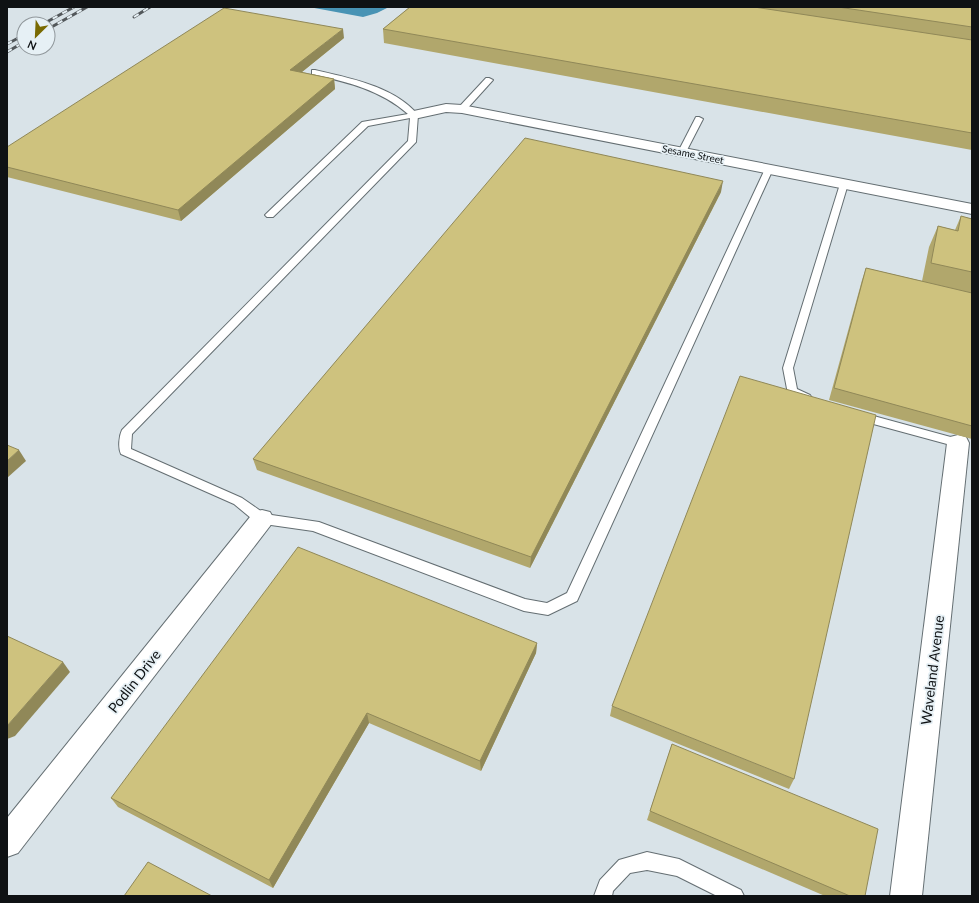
<svg xmlns="http://www.w3.org/2000/svg" width="979" height="903" viewBox="0 0 979 903" font-family="Lato,sans-serif">
  <style>
    .water { fill: #4893b4 }
    .lines { fill: none; stroke-linecap: round; stroke-linejoin: round }
    .service-casing { stroke: #646e72; stroke-width: 2 }
    .minor-casing { stroke: #646e72; stroke-width: 2 }
    .service { fill: #fff; fill-rule: evenodd }
    .minor { fill: #fff; fill-rule: evenodd }
    .rail-casing { stroke: #52575a; stroke-width: 3 }
    .rail { stroke: #e6f0f5; stroke-width: 2; stroke-dasharray: 5.5; stroke-linecap: butt }
    .wall { fill: #b1a76c }
    .shaded-wall { fill: #908858 }
    .building { fill: #cec27e; stroke: #908858 }
    .labels { text-anchor: middle; dominant-baseline: central; stroke-width: 3.5; stroke-linejoin: round; paint-order: stroke }
    .far-street-label { font-size: 10px; fill: #0f1214; stroke: #e6f0f5 }
    .near-street-label { font-size: 14px; fill: #0f1214; stroke: #e6f0f5 }
  </style>
  <rect width="100%" height="100%" fill="#d9e3e8"/>
  <!-- water -->
  <path class="water" d="M309 7H389L377 13 363 17Z"/>
  <g class="lines">
    <!-- service casing -->
    <g class="service-casing">
      <g id="service">
        <path d="M312 70H315C349 78 394 86 418 115L416 142 132 434 131 449 242 498 265 514 319 522 525 599 547 603 567 593 765 169 769 166 773 169 577 601 548 615 524 611 313 531 257 523 234 504 121 454C118 448 119 436 122 430L408 141 410 118 368 126 273 217H267L265 215 267 213 362 122 408 114C381 90 347 82 312 74Z"/>
        <path d="M486 78H489L493 80 465 111H459V107Z"/>
        <path d="M696 117H699L703 119 686 152 682 154H679L678 152Z"/>
        <path d="M844 181 848 184 793 368 797 389 810 395 812 398 810 401 806 402 788 394 783 368 840 184Z"/>
        <path d="M859 412 958 439 962 440 964 443 962 446 958 447 855 419 853 416 855 413Z"/>
        <path d="M647 852 679 859 741 890 744 896H717L677 876 647 870 630 873 613 891 612 896H594L600 880 619 860Z"/>
      </g>
    </g>
    <!-- minor casing -->
    <g class="minor-casing">
      <g id="minor">
        <path d="M446 104 462 105 972 204V214L462 113 446 112 414 119 409 118 407 115 409 112Z"/>
        <path d="M958 435 966 437 969 443 922 896H890L947 443 950 437Z"/>
        <path d="M262 510 270 512 274 519 270 526 18 853 7 857V818L254 512Z"/>
      </g>
    </g>
    <!-- service -->
    <use href="#service" class="service"/>
    <!-- minor -->
    <use href="#minor" class="minor"/>
    <!-- rail casing -->
    <g class="rail-casing">
      <g id="rail">
        <path d="M134 17 150 7"/>
        <path d="M43 24 74 7"/>
        <path d="M48 29 87 7"/>
        <path d="M7 44 24 35"/>
        <path d="M7 52 24 42"/>
      </g>
    </g>
    <!-- rail -->
    <use href="#rail" class="rail"/>
  </g>
  <!-- wall -->
  <g class="wall">
    <path d="M410 7H972V150L384 43 383 29Z"/>
    <path d="M344 38 302 72 334 79 335 89 181 221 7 177V147Z"/>
    <path d="M721 192 530 568 257 470 253 459Z"/>
    <path d="M961 216 972 219V439L829 400 862 280 866 268 922 281 929 247 938 226 955 230Z"/>
    <path d="M537 643 536 653 481 771 369 723 273 888 118 807 111 798Z"/>
    <path d="M612 706 794 779 789 789 610 716Z"/>
    <path d="M672 744 865 896H825L647 820Z"/>
  </g>
  <!-- shaded-wall -->
  <g class="shaded-wall">
    <path d="M343 29 344 38 292 80 290 70Z"/>
    <path d="M334 79 335 89 181 221 178 210Z"/>
    <path d="M723 181 721 192 530 568 531 557Z"/>
    <path d="M19 450 26 461 7 478V461Z"/>
    <path d="M537 643 536 653 481 771 480 761Z"/>
    <path d="M63 662 70 672 15 736 7 739V726Z"/>
    <path d="M367 713 369 723 273 888 269 880Z"/>
  </g>
  <!-- building -->
  <g class="building">
    <path d="M410 7H754L972 40V133L383 29Z"/>
    <path d="M838 7H972V27Z"/>
    <path d="M224 8 343 29 290 70 334 79 178 210 7 167V147Z"/>
    <path d="M525 138 723 181 531 557 253 459Z"/>
    <path d="M961 216 972 219V272L931 263 938 226 958 231Z"/>
    <path d="M866 268 972 293V426L834 388Z"/>
    <path d="M740 376 876 415 794 779 612 706Z"/>
    <path d="M7 445 19 450 7 461Z"/>
    <path d="M298 547 537 643 480 761 367 713 269 880 111 798Z"/>
    <path d="M7 636 63 662 7 726Z"/>
    <path d="M672 744 878 829 865 896H850L650 811Z"/>
    <path d="M148 862 212 896H124Z"/>
  </g>
  <g class="labels">
    <!-- far-street labels -->
    <g class="far-street-label">
      <text transform="translate(693 154) rotate(11)">Sesame Street</text>
    </g>
    <!-- near-street labels -->
    <g class="near-street-label">
      <text transform="translate(932 670) rotate(-83)">Waveland Avenue</text>
      <text transform="translate(134 681) rotate(-52)">Podlin Drive</text>
    </g>
  </g>
  <!-- border -->
  <rect width="979" height="903" fill="none" stroke="#0f1214" stroke-width="16"/>
  <!-- north arrow -->
  <g transform="translate(36 36) rotate(204)"><circle r="19" fill="#e6f0f5" stroke="#90979b"/>
  <path d="M0-3L7 15L0 10L-7 15Z" fill="#796a02"/>
  <text y="-6" font-size="11" font-weight="bold" text-anchor="middle" fill="#0f1214">N</text>
  </g>
</svg>
